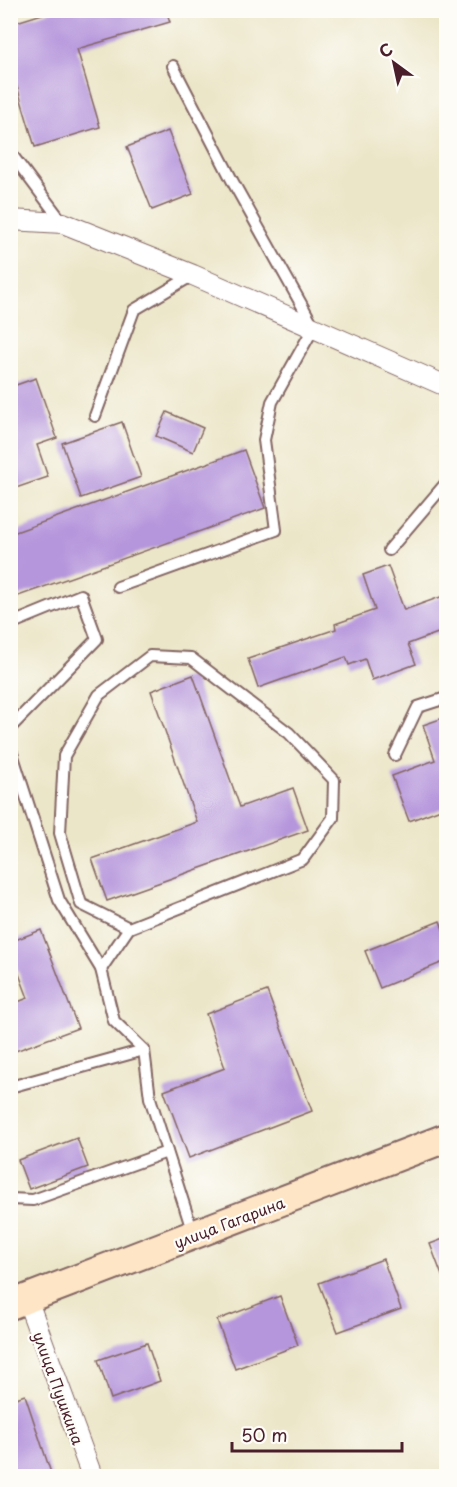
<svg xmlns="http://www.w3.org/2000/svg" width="457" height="1487" viewBox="0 0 457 1487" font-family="'Playpen Sans',sans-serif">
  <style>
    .building { fill: #b595dc }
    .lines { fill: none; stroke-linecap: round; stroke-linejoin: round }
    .service-casing { stroke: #836562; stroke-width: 14 }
    .minor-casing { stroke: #836562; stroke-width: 22 }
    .secondary-casing { stroke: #836562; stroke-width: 32 }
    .service { stroke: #fff; stroke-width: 10 }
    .minor { stroke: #fff; stroke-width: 20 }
    .secondary { stroke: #fde5c5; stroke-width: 28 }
    .labels { text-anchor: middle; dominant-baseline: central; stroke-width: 4.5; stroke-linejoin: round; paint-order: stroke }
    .street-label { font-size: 15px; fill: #4a1f2b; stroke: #fdfcf7 }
  </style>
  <rect width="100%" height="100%" fill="#fdfcf7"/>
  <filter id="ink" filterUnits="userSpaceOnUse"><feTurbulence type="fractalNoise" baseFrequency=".0167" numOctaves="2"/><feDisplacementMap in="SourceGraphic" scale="12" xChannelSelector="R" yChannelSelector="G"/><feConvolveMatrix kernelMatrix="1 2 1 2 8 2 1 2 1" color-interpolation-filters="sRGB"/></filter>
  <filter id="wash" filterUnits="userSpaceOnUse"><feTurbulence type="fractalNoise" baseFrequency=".008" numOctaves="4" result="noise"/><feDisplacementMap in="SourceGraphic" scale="24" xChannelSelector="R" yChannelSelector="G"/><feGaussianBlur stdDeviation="1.35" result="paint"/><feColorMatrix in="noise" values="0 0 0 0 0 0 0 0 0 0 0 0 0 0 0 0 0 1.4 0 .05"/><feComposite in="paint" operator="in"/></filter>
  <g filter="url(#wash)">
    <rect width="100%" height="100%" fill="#ece6c9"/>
    <g id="blocks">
      <!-- building -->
      <g class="building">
        <path d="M55 10H166L170 22 77 49 100 127 35 147 10 63V24Z"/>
        <path d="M168 131 193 194 152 210 127 147Z"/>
        <path d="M10 371 16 385 36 378 57 438 37 445 48 477 10 490Z"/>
        <path d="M167 412 203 428 193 452 156 436Z"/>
        <path d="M122 422 141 477 81 498 62 443Z"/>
        <path d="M244 450 265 508 10 599V534Z"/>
        <path d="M388 566 404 610 446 595V630L408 644 416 664 372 680 365 659 349 665 346 657 258 688 248 659 336 629 335 624 375 610 363 575Z"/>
        <path d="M193 675 240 807 293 788 308 830 107 901 92 859 197 822 151 691Z"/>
        <path d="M446 717V807L409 821 392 776 435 760 423 725Z"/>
        <path d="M440 921 446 937V961L380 988 365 951Z"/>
        <path d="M41 930 78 1028 10 1053V1005L28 998 10 950V942Z"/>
        <path d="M267 991 312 1111 189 1158 164 1091 225 1068 206 1014Z"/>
        <path d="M77 1138 88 1167 29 1189 18 1160Z"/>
        <path d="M446 1238V1286L430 1244Z"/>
        <path d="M383 1259 401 1309 338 1332 319 1283Z"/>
        <path d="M280 1296 298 1345 235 1369 217 1320Z"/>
        <path d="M147 1343 160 1381 111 1399 98 1360Z"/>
        <path d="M25 1395 52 1476H10V1400Z"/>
      </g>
    </g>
  </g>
  <g filter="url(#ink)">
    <use href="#blocks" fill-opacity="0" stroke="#836562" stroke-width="1.5"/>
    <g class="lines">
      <!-- service casing -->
      <g class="service-casing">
        <g id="service">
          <path d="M10 146 12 155 63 223"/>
          <path d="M95 416 134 310 193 275"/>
          <path d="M389 550 446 483"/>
          <path d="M118 587 276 530 264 440 272 402 314 327 234 184 173 66"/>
          <path d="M10 624 81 595 97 639 10 728"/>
          <path d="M10 747 59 900 101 969 114 1021 144 1050 150 1098 193 1233"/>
          <path d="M395 755 418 707 446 698"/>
          <path d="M101 969 129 928 303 859 333 818 334 780 289 733 191 658 150 656 99 695 64 756 60 833 81 904 129 928"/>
          <path d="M10 1087 144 1050"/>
          <path d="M10 1199 33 1200 167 1152"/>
        </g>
      </g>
      <!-- minor casing -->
      <g class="minor-casing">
        <g id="minor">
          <path d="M10 220 63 223 193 275 446 386"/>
          <path d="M27 1299 92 1476"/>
        </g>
      </g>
      <!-- secondary casing -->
      <g class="secondary-casing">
        <path id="secondary" d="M10 1305 446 1138"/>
      </g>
      <!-- service -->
      <use href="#service" class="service"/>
      <!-- minor -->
      <use href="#minor" class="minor"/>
      <!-- secondary -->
      <use href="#secondary" class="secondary"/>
    </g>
  </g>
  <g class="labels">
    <!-- street labels -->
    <g class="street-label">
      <text transform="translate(229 1222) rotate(-21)">улица Гагарина</text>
      <text transform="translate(59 1388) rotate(70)">улица Пушкина</text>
    </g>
  </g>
  <!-- margin -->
  <rect width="457" height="1487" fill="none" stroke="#fdfcf7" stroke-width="36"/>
  <!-- north arrow -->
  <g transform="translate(394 63) rotate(327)" stroke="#fdfcf7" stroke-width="4.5" paint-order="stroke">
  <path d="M0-4.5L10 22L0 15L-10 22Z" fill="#4a1f2b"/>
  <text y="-9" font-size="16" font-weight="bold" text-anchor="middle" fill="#4a1f2b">С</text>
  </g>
  <!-- scale -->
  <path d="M232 1442v9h170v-9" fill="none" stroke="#4a1f2b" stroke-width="3"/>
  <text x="241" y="1442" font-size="18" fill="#4a1f2b" stroke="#fdfcf7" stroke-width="4.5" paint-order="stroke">50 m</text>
</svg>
